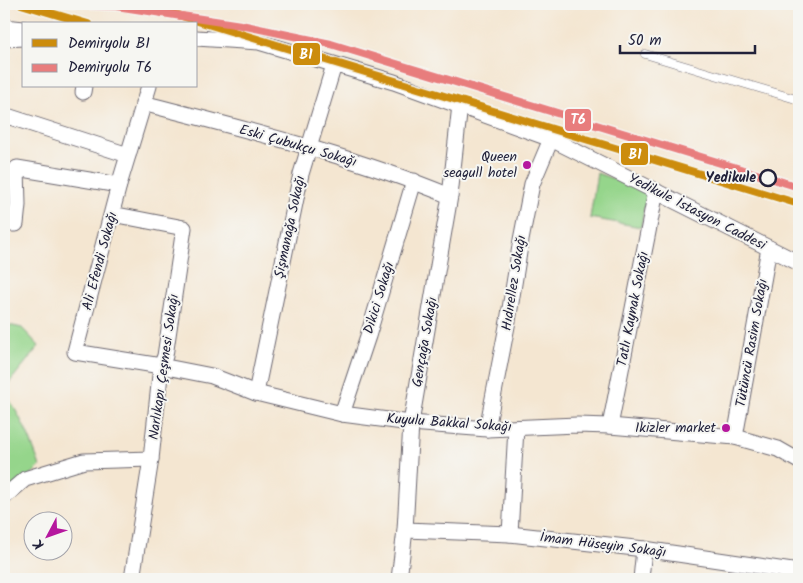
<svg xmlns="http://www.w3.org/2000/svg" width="803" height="583" viewBox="0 0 803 583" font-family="Kalam,sans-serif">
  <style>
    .green { fill: #95d58b; stroke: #5c7c63 }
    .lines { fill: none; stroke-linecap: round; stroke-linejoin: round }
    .service-casing { stroke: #6c6770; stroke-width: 9 }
    .minor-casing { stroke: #6c6770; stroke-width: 17 }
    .service { stroke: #fff; stroke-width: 8 }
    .minor { stroke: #fff; stroke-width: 15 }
    .rail-1-casing { stroke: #f6f6f2; stroke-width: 11 }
    .rail-2-casing { stroke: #f6f6f2; stroke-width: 11 }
    .rail-1 { stroke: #cc8c0c; stroke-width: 8 }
    .rail-2 { stroke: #e87d7d; stroke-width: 8 }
    .poi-dot { fill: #b5179e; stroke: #f6f6f2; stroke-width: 2 }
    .stop-dot { fill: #f6f6f2; stroke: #22223b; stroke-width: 2.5 }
    .labels { text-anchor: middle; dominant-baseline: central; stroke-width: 4; stroke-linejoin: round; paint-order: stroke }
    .street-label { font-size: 14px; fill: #22223b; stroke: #f6f6f2 }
    .poi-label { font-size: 14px; fill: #22223b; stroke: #f6f6f2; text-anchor: end }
    .stop-label { font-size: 14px; font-weight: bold; fill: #22223b; stroke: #f6f6f2; text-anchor: end }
    .line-badge { stroke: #f6f6f2; stroke-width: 2 }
    .badge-label { font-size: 14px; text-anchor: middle; font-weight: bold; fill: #fff }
  </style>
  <rect width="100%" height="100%" fill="#f6f6f2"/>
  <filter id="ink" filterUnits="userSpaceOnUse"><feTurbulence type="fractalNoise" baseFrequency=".02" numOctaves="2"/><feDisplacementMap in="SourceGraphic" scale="10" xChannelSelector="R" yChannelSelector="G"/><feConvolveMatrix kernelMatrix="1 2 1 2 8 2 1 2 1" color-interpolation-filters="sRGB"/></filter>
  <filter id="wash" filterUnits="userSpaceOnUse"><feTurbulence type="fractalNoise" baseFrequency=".0096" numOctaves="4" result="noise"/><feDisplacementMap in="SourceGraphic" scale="20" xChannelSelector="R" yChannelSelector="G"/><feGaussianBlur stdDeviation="1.12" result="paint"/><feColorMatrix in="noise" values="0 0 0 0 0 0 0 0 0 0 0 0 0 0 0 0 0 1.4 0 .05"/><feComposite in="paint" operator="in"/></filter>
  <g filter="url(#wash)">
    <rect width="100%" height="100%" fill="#f4e6d1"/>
    <!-- green -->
    <g class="green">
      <path d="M597 173 647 191 641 227 590 218Z"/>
      <path d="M4 324 22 328 39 346 4 389Z"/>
      <path d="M4 392C21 416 30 438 40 466L28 478 4 496Z"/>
    </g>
  </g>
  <g filter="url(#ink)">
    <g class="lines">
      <!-- service casing -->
      <g class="service-casing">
        <path id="service" d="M645 54 799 100"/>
      </g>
      <!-- minor casing -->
      <g class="minor-casing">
        <g id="minor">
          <path d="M4 27 24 29"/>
          <path d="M196 38 259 42 394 82 551 139 799 263"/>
          <path d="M4 39 24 38"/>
          <path d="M149 86 119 185 75 352 161 366 212 376 256 393 342 414 411 423 487 429 577 425 610 426 735 437 778 449 799 461"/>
          <path d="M83 92 84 86"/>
          <path d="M143 103C246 130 351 155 450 196"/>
          <path d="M4 115 128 155"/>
          <path d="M112 214 184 228 165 356 161 366 151 459 132 579"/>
          <path d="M4 224H16L18 205 17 168 119 185"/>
          <path d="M256 393 301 174 334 65"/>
          <path d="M342 414 368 336 414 181"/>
          <path d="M610 426 656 191"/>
          <path d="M487 429 508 321 521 240 532 184 551 139"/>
          <path d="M735 437 769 248"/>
          <path d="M4 497 25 479 84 461 151 459"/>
          <path d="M405 530 510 534 644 549 799 572"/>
          <path d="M510 534 516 428"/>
          <path d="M399 579 405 530 411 423 450 196 460 105"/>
          <path d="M641 579 644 549"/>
        </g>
      </g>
      <!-- service -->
      <use href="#service" class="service"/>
      <!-- minor -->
      <use href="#minor" class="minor"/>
      <!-- rail-1 casing -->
      <g class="rail-1-casing">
        <g id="rail-1">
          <path d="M21 4 88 24"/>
          <path d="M142 4 799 204"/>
        </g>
      </g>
      <!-- rail-2 casing -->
      <g class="rail-2-casing">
        <path id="rail-2" d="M50 4 116 6 241 25 331 44 799 187"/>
      </g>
      <!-- rail-1 -->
      <use href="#rail-1" class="rail-1"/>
      <!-- rail-2 -->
      <use href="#rail-2" class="rail-2"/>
    </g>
  </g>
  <!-- markers -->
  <g class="poi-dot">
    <circle cx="527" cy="165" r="5"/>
    <circle cx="726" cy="428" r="5"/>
  </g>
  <circle class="stop-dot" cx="768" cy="178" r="8"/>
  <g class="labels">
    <!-- street labels -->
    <g class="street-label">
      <text transform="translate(298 146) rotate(16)">Eski Çubukçu Sokağı</text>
      <text transform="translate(697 212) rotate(27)">Yedikule İstasyon Caddesi</text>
      <text transform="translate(290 227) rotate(-78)">Şişmanağa Sokağı</text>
      <text transform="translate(100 261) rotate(-75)">Ali Efendi Sokağı</text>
      <text transform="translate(514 283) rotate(-81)">Hıdırellez Sokağı</text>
      <text transform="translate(379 298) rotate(-73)">Dikici Sokağı</text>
      <text transform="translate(633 309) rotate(-79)">Tatlı Kaynak Sokağı</text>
      <text transform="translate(425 342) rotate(-80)">Gençağa Sokağı</text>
      <text transform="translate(752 343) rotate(-80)">Tütüncü Rasim Sokağı</text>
      <text transform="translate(164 367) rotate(-82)">Narlıkapı Çeşmesi Sokağı</text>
      <text transform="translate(449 423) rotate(4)">Kuyulu Bakkal Sokağı</text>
      <text transform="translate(603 545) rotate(7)">İmam Hüseyin Sokağı</text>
    </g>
    <!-- poi labels -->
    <g class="poi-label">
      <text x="517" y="157">Queen<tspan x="517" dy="16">seagull hotel</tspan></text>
      <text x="716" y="428">Ikizler market</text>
    </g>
    <!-- stop labels -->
    <g class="stop-label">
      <text x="756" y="178">Yedikule</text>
    </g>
  </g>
  <g class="line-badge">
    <rect x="292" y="42" width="29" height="24" rx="5" fill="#cc8c0c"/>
    <rect x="564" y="108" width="28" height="24" rx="5" fill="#e87d7d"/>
    <rect x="620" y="142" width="29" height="24" rx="5" fill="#cc8c0c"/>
  </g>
  <g class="badge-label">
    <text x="306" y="59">B1</text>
    <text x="578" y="124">T6</text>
    <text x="635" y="159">B1</text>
  </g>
  <!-- margin -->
  <rect width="803" height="583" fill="none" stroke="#f6f6f2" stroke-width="20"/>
  <!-- legend -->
  <rect x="22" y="22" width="175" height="65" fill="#f6f6f2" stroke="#a1a1a9"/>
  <rect x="32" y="39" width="25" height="8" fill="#cc8c0c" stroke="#a1a1a9"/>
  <text x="68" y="48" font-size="15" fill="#22223b">Demiryolu B1</text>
  <rect x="32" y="64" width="25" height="8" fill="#e87d7d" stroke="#a1a1a9"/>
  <text x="68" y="72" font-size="15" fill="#22223b">Demiryolu T6</text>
  <!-- north arrow -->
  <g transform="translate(48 536) rotate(229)"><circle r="24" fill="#f6f6f2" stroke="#a1a1a9"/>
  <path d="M0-4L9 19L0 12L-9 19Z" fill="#b5179e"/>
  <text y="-8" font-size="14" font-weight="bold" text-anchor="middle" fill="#22223b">K</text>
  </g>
  <!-- scale -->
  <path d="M620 45v8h135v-8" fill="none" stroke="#22223b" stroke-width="2.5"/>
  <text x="628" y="45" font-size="15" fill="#22223b" stroke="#f6f6f2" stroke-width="4" paint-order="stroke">50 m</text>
</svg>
